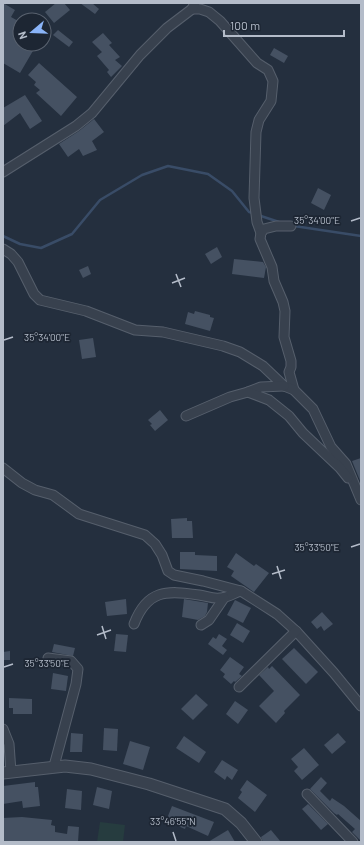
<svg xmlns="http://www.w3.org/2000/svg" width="364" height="845" viewBox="0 0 364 845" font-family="Barlow,sans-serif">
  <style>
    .green { fill: #263c3f }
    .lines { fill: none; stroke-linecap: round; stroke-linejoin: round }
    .stream { stroke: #394c67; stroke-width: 2.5 }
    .building { fill: #455162 }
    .minor-casing { stroke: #565f6c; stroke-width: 11 }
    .tertiary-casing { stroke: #565f6c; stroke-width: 13 }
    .minor { stroke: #38414e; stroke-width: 9 }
    .tertiary { stroke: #38414e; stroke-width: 11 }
    .ticks { fill: none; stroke: #b4bcc9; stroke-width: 1.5 }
    .ticks-label { font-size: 10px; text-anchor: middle; fill: #b4bcc9; stroke: #1d2633; stroke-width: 3.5; stroke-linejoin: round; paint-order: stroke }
  </style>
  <rect width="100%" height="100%" fill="#242f3e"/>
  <!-- green -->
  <path class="green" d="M100 822 125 825 123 842H97Z"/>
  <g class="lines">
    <!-- stream -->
    <g class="stream">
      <path d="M258 215 279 222"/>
      <path d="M294 226 361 236"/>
      <path d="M3 236 20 244 41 248 72 234 100 200 142 175 168 166 208 174 232 191 249 212 253 213"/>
    </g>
  </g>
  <!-- building -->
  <g class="building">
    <path d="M3 3 15 10 11 17 20 22V44H37L20 73 3 63Z"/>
    <path d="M56 3H64L70 10 54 23 45 12Z"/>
    <path d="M80 3H92L99 9 95 14Z"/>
    <path d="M58 30 73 42 69 47 53 35Z"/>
    <path d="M103 33 112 43 109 45 120 57 115 60 122 66 111 77 107 72 109 70 97 56 102 52 92 42Z"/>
    <path d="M274 48 288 56 284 63 270 55Z"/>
    <path d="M39 63 77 97 61 116 36 93 40 90 34 85 36 82 28 75Z"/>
    <path d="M25 95 42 121 30 129 20 113 3 126V108Z"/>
    <path d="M94 119 104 132 92 141 97 150 83 156 79 149 68 157 59 144 79 131Z"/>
    <path d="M318 188 331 195 324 210 311 203Z"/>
    <path d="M217 247 222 257 211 264 205 254Z"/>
    <path d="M234 259 263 262 266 267 264 278 232 274Z"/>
    <path d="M88 266 91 274 83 278 79 270Z"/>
    <path d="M195 311 210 315V317L214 318 210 331 185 324 188 312 194 314Z"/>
    <path d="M93 338 96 357 82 359 79 340Z"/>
    <path d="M160 410 168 420 155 431 150 425 152 424 148 420Z"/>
    <path d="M361 458V483L352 461Z"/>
    <path d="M187 518V521H192L193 538H172L171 519Z"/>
    <path d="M180 552H195V555L217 556V571L180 569Z"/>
    <path d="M236 553 254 566 256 564 269 573 254 592 231 576 234 571 227 567Z"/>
    <path d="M126 599 127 614 107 616 105 602Z"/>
    <path d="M184 599 208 603 207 612 205 616 198 620 182 617Z"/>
    <path d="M235 600 251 608 243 623 227 615Z"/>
    <path d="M322 612 333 624 324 631 321 626 317 629 311 622Z"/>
    <path d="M237 623 250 631 243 643 230 635Z"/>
    <path d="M116 634 128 635 126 652 114 651Z"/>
    <path d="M219 634 227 639 222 646 227 650 223 655 208 644 213 637 216 639Z"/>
    <path d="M54 644 75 648 73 656 52 652Z"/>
    <path d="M294 648 318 672 306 684 282 659Z"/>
    <path d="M10 651V660H3V652Z"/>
    <path d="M230 657 244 667 239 674 242 676 235 682 234 681 231 684 223 677 225 674 220 670Z"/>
    <path d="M272 666 300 695 284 711 285 713 276 723 259 706 274 691 259 675 268 667 269 669Z"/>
    <path d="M53 673 68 676 66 691 51 689Z"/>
    <path d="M196 694 208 705 193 720 181 709Z"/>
    <path d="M9 698 32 699V714H13V708H9Z"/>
    <path d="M235 701 248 710 238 724 226 714Z"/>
    <path d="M104 728 118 729 117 751 103 750Z"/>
    <path d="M71 733 83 734 82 752H70Z"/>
    <path d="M338 733 346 742 332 754 324 745Z"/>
    <path d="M184 736 206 752 199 763 176 748Z"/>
    <path d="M130 741 150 747 143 770 123 764Z"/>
    <path d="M304 748 319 765 302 780 294 771 298 767 291 759Z"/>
    <path d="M222 760 238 770 232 780 227 776 225 780 214 772Z"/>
    <path d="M321 777 327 783 320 791 330 801 332 798 344 806 361 821V841L352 832 355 829 338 814 337 815 334 813 310 789Z"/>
    <path d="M247 780 267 795 255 812 238 798 242 792 240 790Z"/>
    <path d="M35 782V787H38L40 806 23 808 22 801 3 804V786Z"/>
    <path d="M97 787 112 791 109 809 93 805Z"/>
    <path d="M67 789 82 791 81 810 65 808Z"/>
    <path d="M308 804 328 824 321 830 302 809Z"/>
    <path d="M172 806 214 822 208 836 186 826 185 829 166 821Z"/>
    <path d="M22 817 52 820 51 825 55 826V832L67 834 68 826 79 827 78 842H4L3 818Z"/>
    <path d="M228 830 235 842H208Z"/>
    <path d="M271 830 281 842H263L261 837Z"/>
  </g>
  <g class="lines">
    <!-- minor casing -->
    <g class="minor-casing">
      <g id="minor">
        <path d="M192 9H200L209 12 220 21 257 63 268 70 273 81 271 101 259 120 256 132 254 198 257 222 261 233"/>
        <path d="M3 172 76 126 92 113 140 55 167 28 192 9 195 3"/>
        <path d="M291 226H276L264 229 261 233 260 239 272 267 274 281 283 302 285 311 284 337 291 361V367L289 372 294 390"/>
        <path d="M3 249 11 254 18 262 34 294 40 300 86 311 135 330 163 332 223 346 240 352 263 366 284 386 294 390 313 409 331 447 346 464 361 500"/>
        <path d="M248 392 261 387 284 386"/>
        <path d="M186 416 230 397 248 392 269 400 289 416 303 433 340 468 348 478"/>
        <path d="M3 468 22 483 35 490 53 495 79 514 145 535 155 544 162 555 168 571 174 575 203 581 241 591 277 614 296 631 334 673 361 706"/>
        <path d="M134 624C147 590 166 590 199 595 206 596 213 599 220 598 227 598 234 593 241 591"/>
        <path d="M201 625 209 620 224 598"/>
        <path d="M48 658 71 661 78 669 76 684 54 766"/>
        <path d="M239 687 296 631"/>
        <path d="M3 729 9 744 11 772"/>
        <path d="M307 794 353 842"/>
      </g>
    </g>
    <!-- tertiary casing -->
    <g class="tertiary-casing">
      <path id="tertiary" d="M3 773 65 766 91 769 149 784 225 809 241 823 256 842"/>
    </g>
    <!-- minor -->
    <use href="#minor" class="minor"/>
    <!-- tertiary -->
    <use href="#tertiary" class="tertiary"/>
  </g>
  <!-- ticks -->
  <path class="ticks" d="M351 221 360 218M176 274 181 287M172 283 185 278M4 340 13 337M351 547 360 544M277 566 281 579M272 574 285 570M102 626 106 639M97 635 111 630M4 667 13 664M173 832 176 841"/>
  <g class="ticks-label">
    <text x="317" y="224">35°34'00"E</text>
    <text x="47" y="341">35°34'00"E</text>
    <text x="317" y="551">35°33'50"E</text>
    <text x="47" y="667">35°33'50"E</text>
    <text x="173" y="825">33°46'55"N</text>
  </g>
  <!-- border -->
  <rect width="364" height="845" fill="none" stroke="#b4bcc9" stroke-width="8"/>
  <!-- north arrow -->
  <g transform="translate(32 32) rotate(251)"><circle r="19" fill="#1d2633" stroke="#59626f"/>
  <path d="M0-3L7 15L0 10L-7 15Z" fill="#8ab4f8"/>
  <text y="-6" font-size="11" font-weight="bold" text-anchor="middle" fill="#b4bcc9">N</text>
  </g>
  <!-- scale -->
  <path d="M224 30v6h120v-6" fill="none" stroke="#b4bcc9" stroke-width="2"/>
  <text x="230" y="30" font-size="12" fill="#b4bcc9" stroke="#1d2633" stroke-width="3" paint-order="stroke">100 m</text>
</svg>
